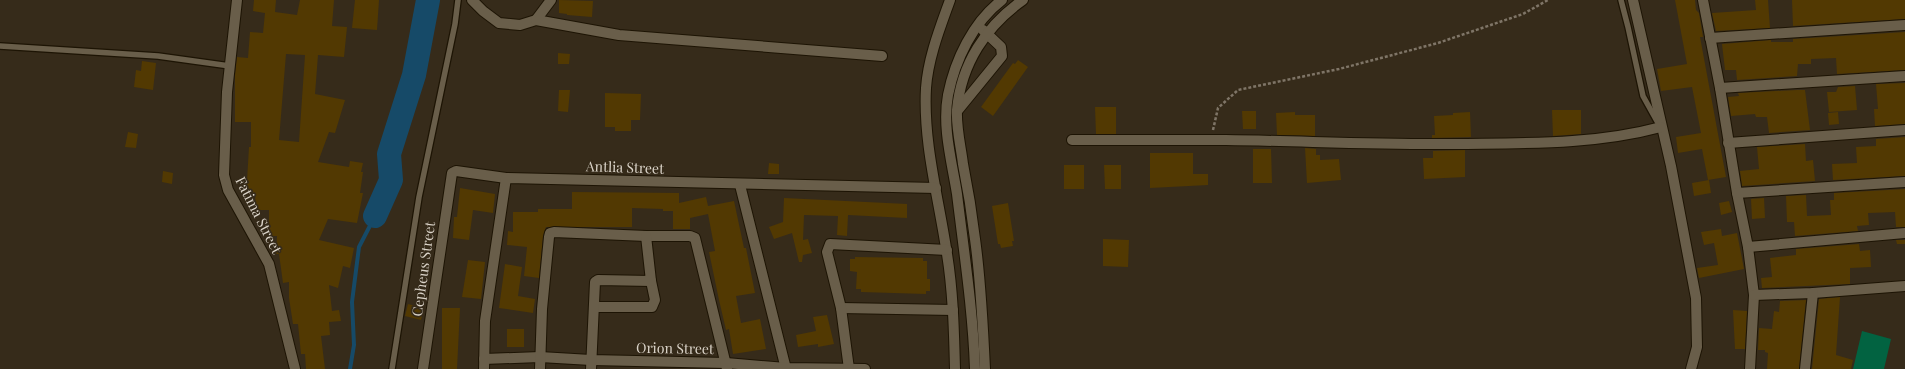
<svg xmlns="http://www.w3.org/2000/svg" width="1905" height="369" viewBox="0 0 1905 369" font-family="'Playfair Display',serif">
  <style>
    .green { fill: #026341 }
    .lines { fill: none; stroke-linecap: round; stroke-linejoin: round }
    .stream { stroke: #164a68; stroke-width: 4 }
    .river { stroke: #164a68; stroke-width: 24 }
    .building { fill: #523902; fill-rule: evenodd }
    .service-casing { stroke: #1d1404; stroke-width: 8 }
    .minor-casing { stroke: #1d1404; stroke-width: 12 }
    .tertiary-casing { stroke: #1d1404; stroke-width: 12 }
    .path { stroke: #7f7567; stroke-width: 2.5; stroke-dasharray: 3 2; stroke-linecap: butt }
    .service { stroke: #695e4a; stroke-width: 5.5 }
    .minor { stroke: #695e4a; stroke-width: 10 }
    .tertiary { stroke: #695e4a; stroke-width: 10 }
    .labels { text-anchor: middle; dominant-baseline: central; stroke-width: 3.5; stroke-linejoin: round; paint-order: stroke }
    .street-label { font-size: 14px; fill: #dad3c8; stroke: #362b1a }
  </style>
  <rect width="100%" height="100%" fill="#362b1a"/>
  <!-- green -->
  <path class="green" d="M1862 331 1891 339 1884 369H1853Z"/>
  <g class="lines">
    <!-- stream -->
    <path class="stream" d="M350 369 354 345 352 302 359 247 375 216"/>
    <!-- river -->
    <path class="river" d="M375 216 391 180 389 154 414 75 428 0"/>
  </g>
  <!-- building -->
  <g class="building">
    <path d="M254 0H276L275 12 297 15 300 0H334L332 26 347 27 344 57 318 55 315 94 345 100 335 133 329 132 318 162 349 167 350 161 363 163 361 172H363L360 193H363L357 223 328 219 319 240 354 248 350 268 343 266 338 288 329 285 332 311 339 310 341 321 329 322 330 335 321 336 325 369H306L305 354H301L298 324H293L289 298V282L283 283 279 254H276L277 236H269V210H256L255 194H240V181H247L249 147H251V122H235V75L237 57 248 58 250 32 263 33 265 13 253 11ZM286 54 305 55 299 142 279 140Z"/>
    <path d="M355 0H379L377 30 352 28Z"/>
    <path d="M559 0 593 1 592 17 567 15V14L559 13Z"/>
    <path d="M1675 0H1695L1696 10 1699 13 1703 37H1700L1726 177 1708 180 1702 149 1678 153 1676 137 1701 133 1692 87 1661 91 1657 69 1687 64Z"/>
    <path d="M1755 0H1768L1770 28 1716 31 1712 13 1756 10Z"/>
    <path d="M1792 0H1905V19L1793 26Z"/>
    <path d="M1905 32V70L1837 74 1836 58 1811 59V64H1798L1797 76 1737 80 1736 70H1725L1722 44 1771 40V42H1793V39Z"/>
    <path d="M558 53 570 54 569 64H558Z"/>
    <path d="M1018 60 1028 67 993 116 981 107 1013 63 1015 64Z"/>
    <path d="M142 61 156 63 153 90 134 87 136 70 141 71Z"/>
    <path d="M1905 83V124L1875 126 1874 109H1878L1876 84Z"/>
    <path d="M1855 86 1857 110 1829 112 1827 92H1836L1838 87Z"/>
    <path d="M559 90H570L568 112 558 111Z"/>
    <path d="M1797 90H1805L1810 130 1769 133 1767 117H1756L1755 114 1731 116 1728 97 1739 96 1738 93Z"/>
    <path d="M605 93 641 94 640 120H631V131H615V127H605Z"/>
    <path d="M1095 107H1116V134H1096Z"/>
    <path d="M1552 110H1581V134L1553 136Z"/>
    <path d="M1242 111H1256V129H1243Z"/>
    <path d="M1295 112V115H1315V136L1277 135 1276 113Z"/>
    <path d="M1470 112 1471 137 1432 138V135H1435L1434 116 1453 115V113Z"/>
    <path d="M1838 112 1839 124 1829 125 1828 113Z"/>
    <path d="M128 132 138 134 136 148 125 147Z"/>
    <path d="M1905 137V176L1833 180 1832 164 1857 163 1856 147 1876 146V139Z"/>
    <path d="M1805 144 1806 161 1813 160 1815 181 1742 186 1740 171 1759 169 1757 147Z"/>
    <path d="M1305 148 1316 149V155H1320V160L1339 159 1341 180 1307 183Z"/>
    <path d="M1253 149H1271L1272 183H1253Z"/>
    <path d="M1465 150V177L1424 179 1423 158H1433V151Z"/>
    <path d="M1150 153H1193V174H1208V185L1150 188Z"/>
    <path d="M769 163 779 164V174H768Z"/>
    <rect x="1064" y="165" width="20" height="24"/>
    <path d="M1104 165H1121V189H1105Z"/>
    <path d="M163 171 173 173 172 184 162 182Z"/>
    <path d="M1709 180 1711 193 1694 196 1692 183Z"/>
    <path d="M460 188 495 194 493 213 473 210 469 240 453 238 454 217H457Z"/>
    <path d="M1905 189V227H1896L1895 212 1868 213 1869 225 1857 226 1858 231 1795 236 1794 222H1787L1786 196 1806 195 1807 216 1831 215 1830 200H1834V193Z"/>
    <path d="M572 192 679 193V203L706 197 708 206 734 201 744 248H746L755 293 736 296 741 323 760 319 766 349 733 354 729 329 726 330 719 300 709 252 715 251 708 214 690 218V229H673V211H663V209L632 208V227H546L543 236 539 278 524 276 527 247 507 245 508 231 513 232V212H538V209H572Z"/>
    <path d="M784 198 907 204V218L848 215 847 236 837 235 838 216 804 215 803 240 808 239 812 253 803 255 802 262H799L792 233 774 239 769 227 783 222Z"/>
    <path d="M1764 198 1765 218 1752 219 1751 199Z"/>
    <path d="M1729 201 1732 212 1721 215 1719 203Z"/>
    <path d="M1008 203 1014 241H1012L1013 246 1001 248 1000 244H998L992 206Z"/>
    <path d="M1721 229 1722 236 1737 233 1744 269 1699 278 1697 268 1718 265 1714 243 1704 245 1701 232Z"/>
    <path d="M1103 239 1129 240 1128 267 1103 266Z"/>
    <path d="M1896 240H1905V244H1897Z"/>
    <path d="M1859 244 1860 251 1870 250 1871 267 1850 268V284L1762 288 1761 278 1772 277 1770 258 1796 255V249Z"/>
    <path d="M855 257 923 258V261H927V279H930V291H926V294L861 292V289H856L857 272 850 271V259H855Z"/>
    <path d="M468 260 485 262 481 299 462 297Z"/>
    <path d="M505 264 522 267 518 296 535 299 533 313 499 308Z"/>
    <path d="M1840 297 1836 355 1853 360 1851 369H1812L1819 299Z"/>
    <path d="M1806 300 1799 369H1767L1768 353 1765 352V350H1758L1759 328 1772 329 1774 311 1779 312 1780 301Z"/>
    <path d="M408 304 424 308 421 320 405 316Z"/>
    <path d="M442 308H460L457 369H442Z"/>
    <path d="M1733 310 1747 311 1745 349H1735Z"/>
    <path d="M827 315 834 344 818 347V344L798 347 796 335 816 331 813 317Z"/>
    <rect x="507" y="329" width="17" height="18"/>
  </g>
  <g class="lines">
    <!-- service casing -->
    <g class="service-casing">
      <g id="service">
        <path d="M1621 0 1628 27 1643 96 1658 123"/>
        <path d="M0 46 158 56 230 66"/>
        <path d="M392 369 419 197 455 24 458 0"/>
      </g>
    </g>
    <!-- minor casing -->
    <g class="minor-casing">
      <g id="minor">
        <path d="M472 0 483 11 499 23 520 25 536 20 619 35 882 56"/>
        <path d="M950 0C940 28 928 58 926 88 923 141 938 196 946 248 953 288 954 329 955 369"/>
        <path d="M1633 0 1671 166 1696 298 1697 347 1691 369"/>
        <path d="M1703 0 1720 88 1737 193 1748 247 1754 295 1750 369"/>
        <path d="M536 20 551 0"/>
        <path d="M1710 38 1905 25"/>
        <path d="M1720 88 1905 76"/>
        <path d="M958 110 1002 56 1001 47 983 30"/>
        <path d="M1072 140C1123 140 1175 140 1226 140 1303 141 1380 145 1456 144 1525 143 1594 145 1661 127"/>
        <path d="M1728 143 1905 130"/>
        <path d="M740 185 786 369"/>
        <path d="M1737 193 1905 182"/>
        <path d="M1748 247 1905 233"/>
        <path d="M1754 295 1813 293 1905 286"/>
        <path d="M594 307H652L655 300 651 281"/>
        <path d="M841 308 953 310"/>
        <path d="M484 359 540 357 591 360 726 363 786 368 865 369"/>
        <path d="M423 369 452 173 456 171 506 178"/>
        <path d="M484 369 485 321 506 178 936 188"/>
        <path d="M540 369 542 309 549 237 550 233 554 232 646 236H690L695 238 727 369"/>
        <path d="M591 369 595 282 598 280 651 281 646 236"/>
        <path d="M849 369 841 308 827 252 830 244 947 250"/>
        <path d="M975 369C973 311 964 252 957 194 952 162 942 128 948 95 955 60 973 22 1002 0"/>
        <path d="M985 369C983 326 981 282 975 239 972 214 968 189 963 164 961 147 956 128 957 110 961 64 986 26 1023 0"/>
        <path d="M1805 369 1813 293"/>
      </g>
    </g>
    <!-- tertiary casing -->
    <g class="tertiary-casing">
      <path id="tertiary" d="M237 0 227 92 224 175 228 190 269 264 295 369"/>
    </g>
    <!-- path -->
    <path class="path" d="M1213 130 1218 108 1238 90 1339 69 1438 43 1523 14 1548 0"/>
    <!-- service -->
    <use href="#service" class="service"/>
    <!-- minor -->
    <use href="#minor" class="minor"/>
    <!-- tertiary -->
    <use href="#tertiary" class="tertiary"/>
  </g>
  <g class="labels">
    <!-- street labels -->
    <g class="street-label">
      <text transform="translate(625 167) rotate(2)">Antlia Street</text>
      <text transform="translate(259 215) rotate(63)">Fatima Street</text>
      <text transform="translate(423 269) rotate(-82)">Cepheus Street</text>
      <text transform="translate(675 348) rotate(1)">Orion Street</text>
    </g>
  </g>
</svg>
